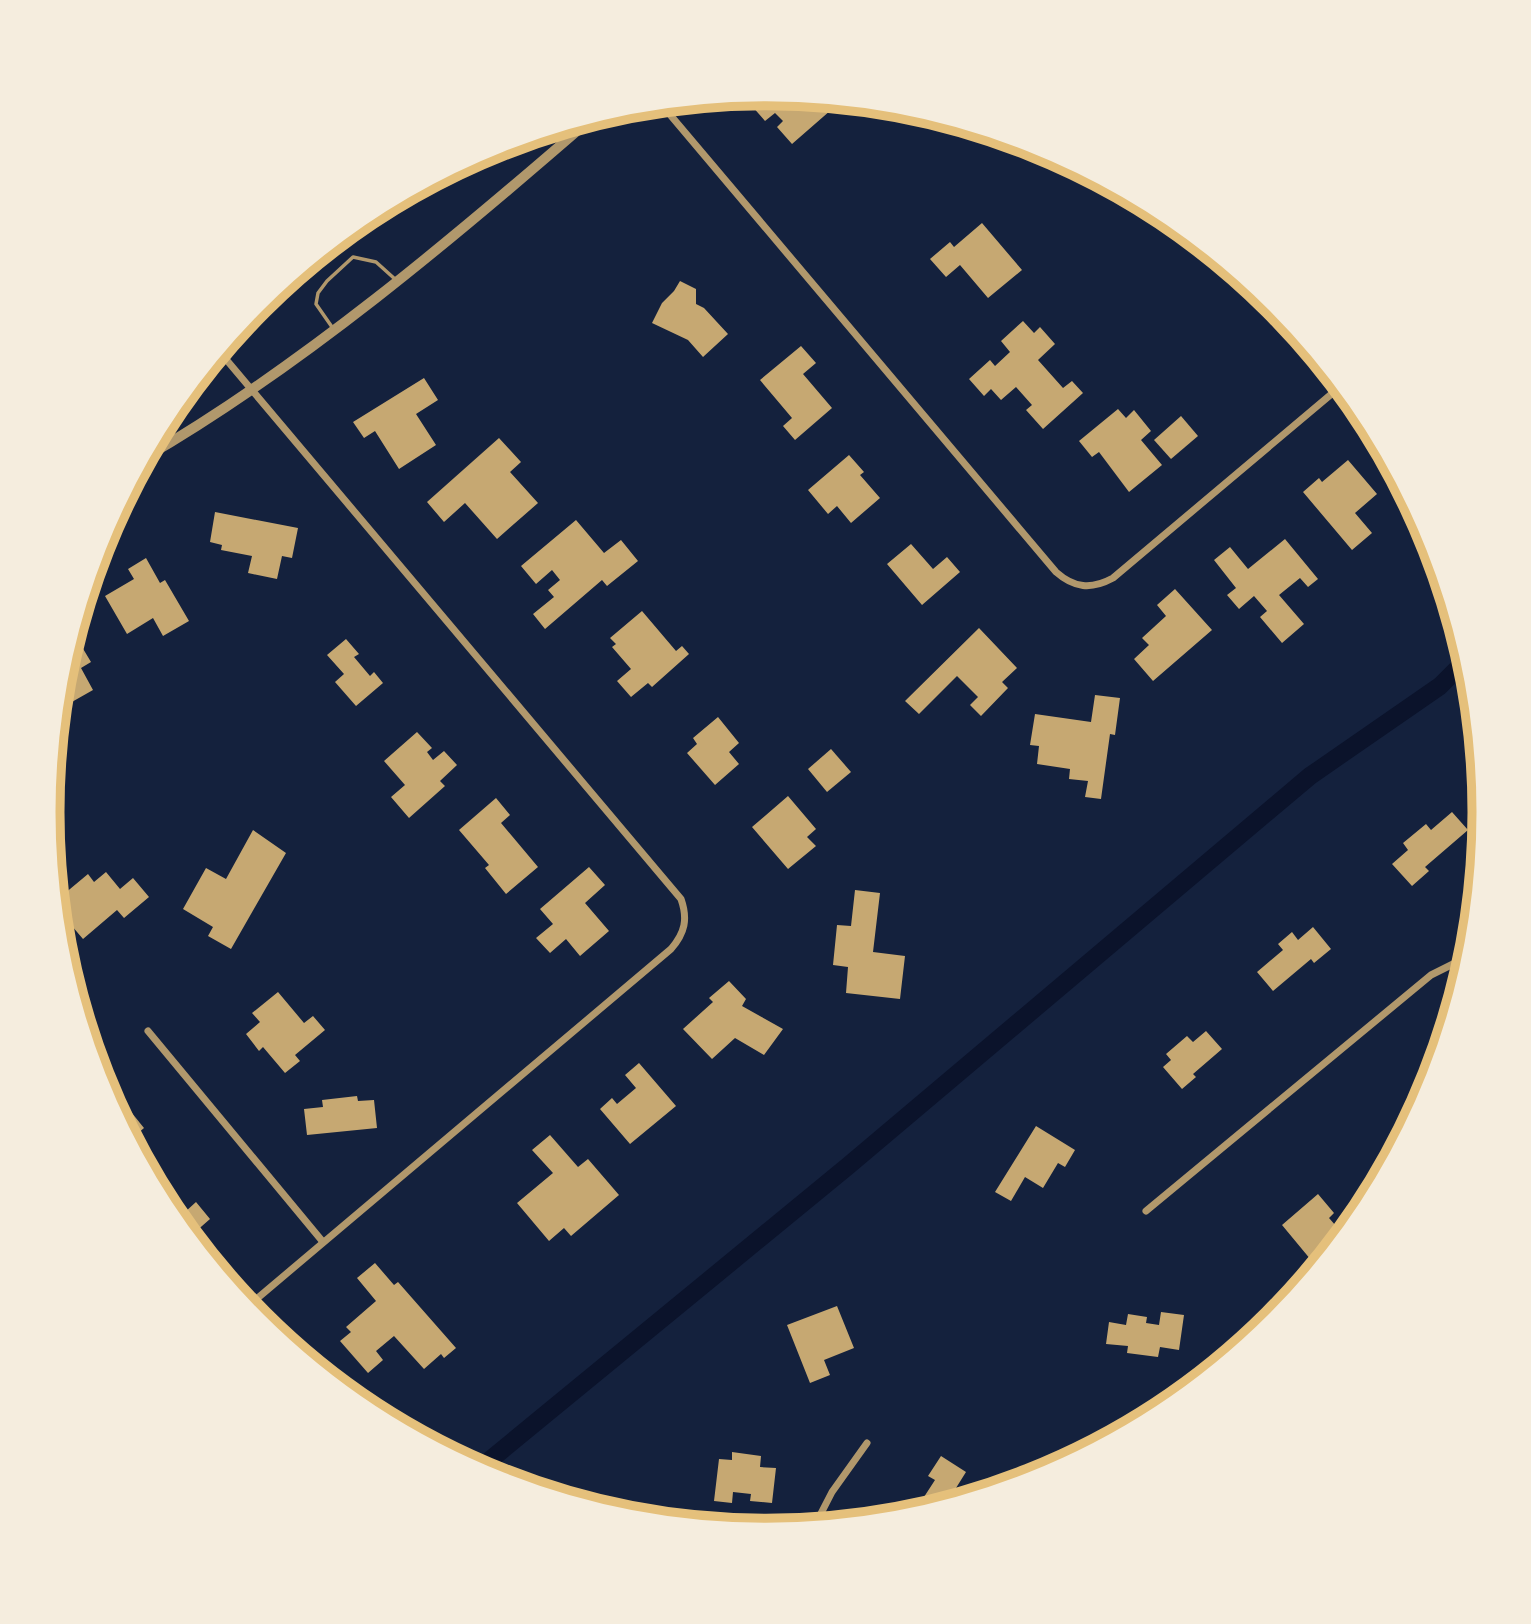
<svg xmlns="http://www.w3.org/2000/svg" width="1531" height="1624" viewBox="0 0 1531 1624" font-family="'Alegreya Sans',sans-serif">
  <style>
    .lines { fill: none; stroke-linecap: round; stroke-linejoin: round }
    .canal { stroke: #0b132b; stroke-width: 18 }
    .building { fill: #c6a872 }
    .service { stroke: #b1986c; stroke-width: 3.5 }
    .minor { stroke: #b1986c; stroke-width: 7 }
    .tertiary { stroke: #b1986c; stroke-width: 10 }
    .rim { fill: none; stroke: #e5c07b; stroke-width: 9 }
  </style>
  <rect width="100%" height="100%" fill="#14213d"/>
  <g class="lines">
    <!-- canal -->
    <path class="canal" d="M479 1469 848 1166 1310 776 1440 686 1466 660"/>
  </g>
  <!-- building -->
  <g class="building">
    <path d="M763 94 822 99 831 110 792 144 777 127 783 121 775 113 765 121 751 105Z"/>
    <path d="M363 218 365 221 284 295 278 288Z"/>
    <path d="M982 223 1022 270 988 298 960 265 946 277 930 259 950 242 954 247Z"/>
    <path d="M680 281 696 289V304L704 308 728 334 703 357 688 340 652 323 662 303 674 291Z"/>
    <path d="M1023 321 1034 333 1040 327 1055 344 1038 360 1063 388 1072 381 1083 393 1043 429 1026 410 1032 405 1016 387 1001 400 991 389 984 396 969 379 990 360 995 366 1010 352 1001 341Z"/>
    <path d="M801 346 816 363 803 374 832 408 795 440 783 426 792 418 760 380Z"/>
    <path d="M424 378 438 400 416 414 436 445 399 469 375 431 364 438 353 422Z"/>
    <path d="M1118 409 1126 418 1134 410 1151 431 1141 440 1162 465 1129 492 1099 452 1092 457 1079 441Z"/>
    <path d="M1181 416 1198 436 1171 459 1154 440Z"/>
    <path d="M499 438 521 462 510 472 538 503 497 539 465 503 444 522 427 502Z"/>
    <path d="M849 455 864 472 860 475 880 498 851 523 837 506 828 514 808 490Z"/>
    <path d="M1348 460 1377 494 1355 513 1372 533 1352 550 1303 492 1319 478 1322 482Z"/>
    <path d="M215 512 298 528 292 558 282 556 277 579 248 573 252 556 221 550 222 545 210 542Z"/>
    <path d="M576 520 604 553 621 540 638 561 607 586 602 580 545 629 533 614 554 597 548 590 560 580 552 570 536 584 521 566Z"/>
    <path d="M1285 539 1318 579 1308 587 1300 578 1279 595 1304 624 1282 643 1260 617 1267 611 1254 596 1239 609 1227 595 1236 588 1214 560 1230 547 1248 569Z"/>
    <path d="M911 544 933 569 947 557 960 572 922 605 887 564Z"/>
    <path d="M146 558 160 583 165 580 189 621 163 636 153 618 127 634 105 596 134 579 128 569Z"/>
    <path d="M1175 589 1212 630 1153 681 1134 659 1149 645 1142 638 1166 616 1157 605Z"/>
    <path d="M642 611 676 651 682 646 689 654 652 687 648 683 631 697 617 681 631 669 612 647 616 644 610 638Z"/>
    <path d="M979 628 1017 668 1002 682 1008 688 981 716 970 705 978 697 957 676 919 714 905 701Z"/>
    <path d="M73 632 91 662 81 668 93 690 63 707 58 699 61 671Z"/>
    <path d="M346 639 359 654 354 657 370 676 374 672 383 683 356 706 335 682 344 674 327 655Z"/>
    <path d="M1095 695 1120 698 1115 735 1110 734 1101 799 1085 797 1088 781 1069 779 1070 769 1037 764 1039 746 1030 745 1035 714 1091 722Z"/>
    <path d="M718 717 739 743 729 752 739 764 715 785 687 753 697 744 693 738Z"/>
    <path d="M417 732 432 748 427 752 433 760 444 751 457 765 440 781 445 786 409 818 391 797 405 785 384 761Z"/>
    <path d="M831 749 851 772 827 792 808 769Z"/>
    <path d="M788 796 816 829 807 837 816 846 788 869 752 827Z"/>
    <path d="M496 798 510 815 501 823 538 867 506 894 485 868 489 865 459 830Z"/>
    <path d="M1452 812 1468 830 1425 867 1429 871 1412 886 1392 864 1408 850 1403 843 1426 824 1431 830Z"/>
    <path d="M253 830 286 853 231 949 208 936 213 927 183 909 206 868 226 879Z"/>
    <path d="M589 867 605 885 585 903 609 931 580 956 566 939 550 953 536 938 553 924 540 909Z"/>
    <path d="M106 872 120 889 133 878 149 897 124 918 117 910 83 939 60 912 65 908 58 899 88 874 94 882Z"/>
    <path d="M855 890 880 893 873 952 905 956 900 999 846 993 848 967 833 965 837 925 851 926Z"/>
    <path d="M1313 927 1331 949 1314 963 1311 959 1273 991 1257 972 1283 950 1278 944 1292 932 1298 940Z"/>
    <path d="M729 981 746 999 742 1006 783 1029 764 1055 735 1038 712 1059 683 1029 713 1002 709 998Z"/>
    <path d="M278 992 304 1023 313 1016 325 1030 295 1055 300 1061 285 1073 263 1047 259 1051 246 1034 260 1022 252 1013Z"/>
    <path d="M1206 1031 1222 1049 1193 1074 1196 1077 1182 1089 1163 1067 1171 1060 1166 1054 1187 1036 1193 1042Z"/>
    <path d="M639 1063 676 1106 630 1144 600 1109 612 1098 617 1104 636 1088 625 1075Z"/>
    <path d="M357 1096 358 1101 374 1100 377 1128 307 1135 304 1109 323 1107 322 1100Z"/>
    <path d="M123 1102 144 1128 130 1140 114 1109Z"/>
    <path d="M1036 1126 1075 1150 1065 1167 1058 1163 1043 1188 1025 1177 1011 1201 995 1192Z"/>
    <path d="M550 1135 578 1167 588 1159 619 1195 571 1236 564 1228 549 1241 517 1203 553 1173 532 1150Z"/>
    <path d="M133 1145 142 1153 145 1151 164 1174 153 1183Z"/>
    <path d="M1318 1194 1334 1213 1329 1218 1343 1234 1311 1260 1282 1225Z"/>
    <path d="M175 1201 185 1212 196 1202 210 1219 194 1233 219 1262 214 1266 168 1211Z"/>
    <path d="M375 1263 394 1285 398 1282 456 1348 444 1358 441 1354 424 1369 394 1336 376 1351 383 1360 368 1373 340 1341 351 1332 346 1327 376 1301 357 1278Z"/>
    <path d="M837 1306 854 1348 824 1360 830 1375 810 1383 787 1325Z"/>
    <path d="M1161 1312 1184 1315 1179 1350 1160 1347 1158 1357 1127 1353 1128 1346 1106 1344 1109 1322 1126 1325 1128 1314 1147 1317 1146 1323 1159 1325Z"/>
    <path d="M305 1359 322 1361 349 1393 348 1394Z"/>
    <path d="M732 1452 761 1456 760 1467 776 1468 772 1503 750 1501 751 1494 733 1492 732 1503 714 1501 719 1459 732 1460Z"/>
    <path d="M941 1456 966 1472 946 1504 913 1514 935 1480 928 1476Z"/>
  </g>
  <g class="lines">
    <!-- service -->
    <path class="service" d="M332 327 316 304 318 293 327 281 353 257 376 262 396 280"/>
    <!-- minor -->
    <g class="minor">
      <path d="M661 104 1056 572C1074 588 1091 590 1113 578L1341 386"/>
      <path d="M219 351 681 899C688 919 685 933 671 949L247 1307"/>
      <path d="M148 1031 323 1242"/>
      <path d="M1146 1211 1431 975 1469 956"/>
      <path d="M815 1525 832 1492 867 1443"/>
    </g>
    <!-- tertiary -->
    <path class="tertiary" d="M144 458C301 367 455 237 592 118"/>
  </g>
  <!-- crop -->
  <path d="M0 0H1531V1624H0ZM60 812a706 706 0 1 1 1412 0a706 706 0 1 1-1412 0Z" fill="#f5edde" fill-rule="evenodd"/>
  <path class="rim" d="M60 812a706 706 0 1 1 1412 0a706 706 0 1 1-1412 0Z"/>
</svg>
